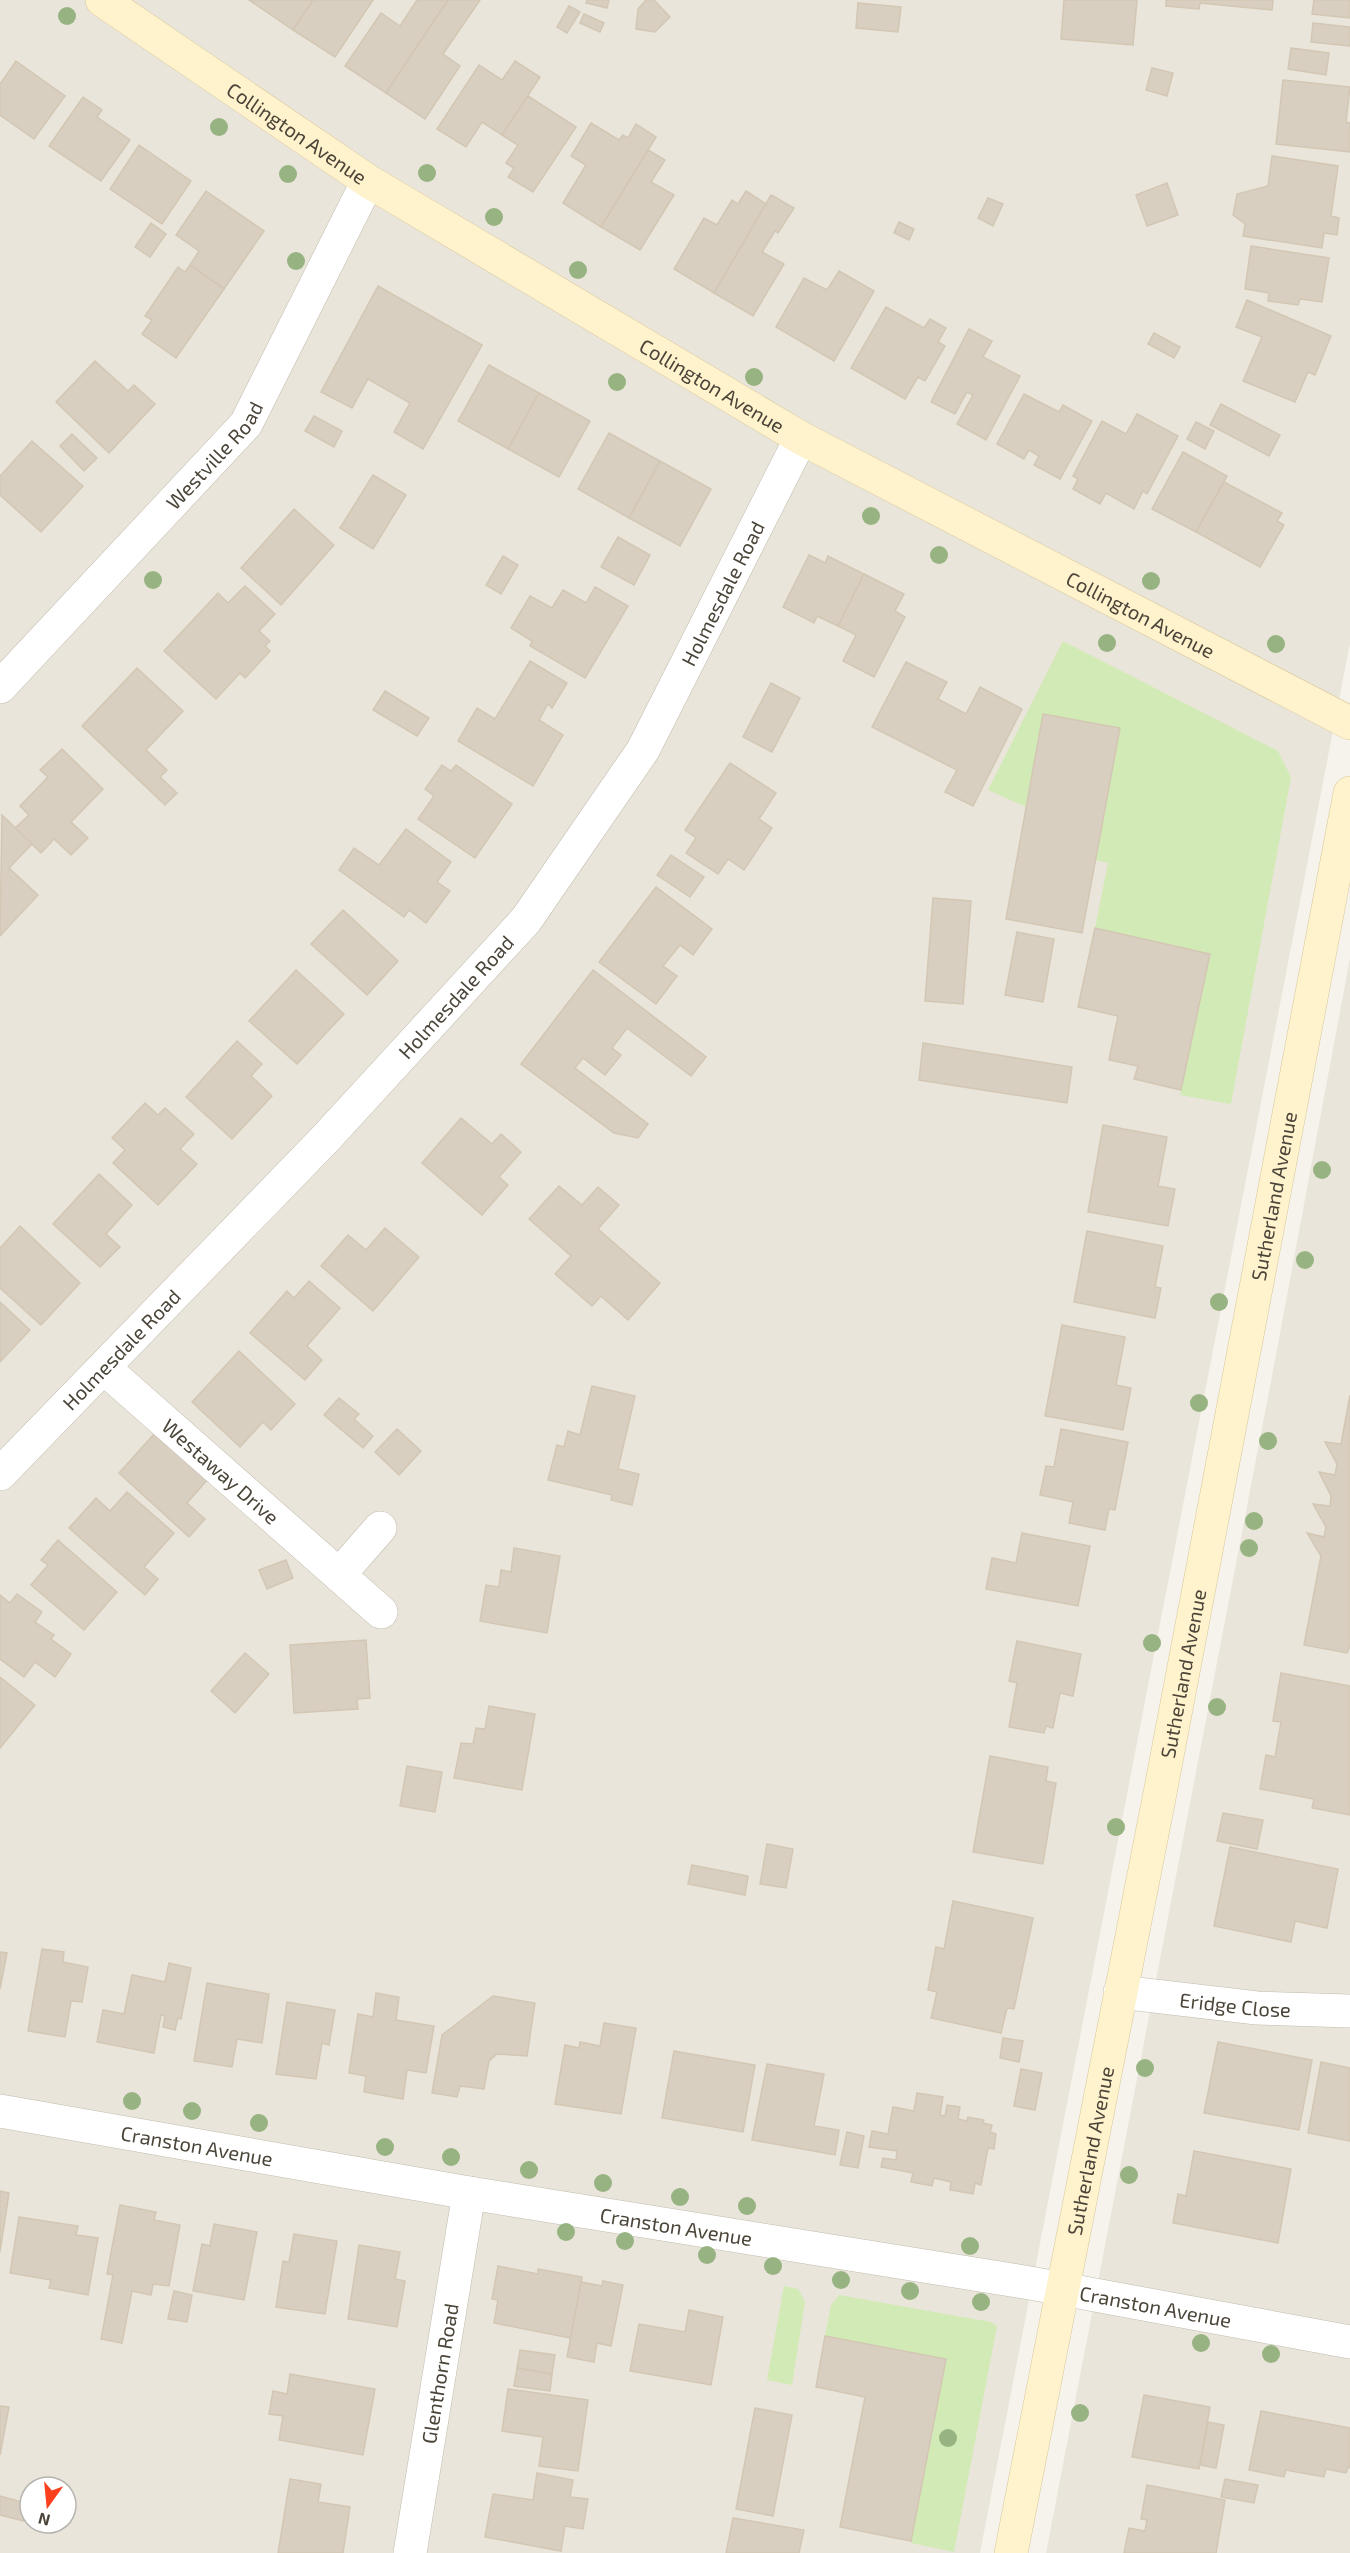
<svg xmlns="http://www.w3.org/2000/svg" width="1350" height="2553" viewBox="0 0 1350 2553" font-family="'Exo 2',sans-serif">
  <style>
    .residential { fill: #eae5da; fill-rule: evenodd }
    .green { fill: #d2eab5 }
    .building { fill: #d8cfc1; stroke: #d3c7b4; stroke-width: 1.5 }
    .lines { fill: none; stroke-linecap: round; stroke-linejoin: round }
    .street-casing { stroke: #c2bbae; stroke-width: 34 }
    .secondary-casing { stroke: #d6c79b; stroke-width: 34 }
    .street { stroke: #fff; stroke-width: 33 }
    .secondary { stroke: #fff3cd; stroke-width: 33 }
    .tree { fill: #97b381 }
    .labels { text-anchor: middle; dominant-baseline: central; stroke-width: 4.5; stroke-linejoin: round; paint-order: stroke }
    .street-label { font-size: 20px; fill: #4b4439; stroke: #fff }
  </style>
  <rect width="100%" height="100%" fill="#f6f3ec"/>
  <!-- residential -->
  <g class="residential">
    <path d="M0 0H1350V643L980 2553H0ZM30 2487H66V2523H30Z"/>
    <path d="M1350 958V2553H1046L1272 1376Z"/>
  </g>
  <!-- green -->
  <g class="green">
    <path d="M1063 641 1278 751 1291 777 1231 1104 1180 1095 1210 954 1095 928 1108 863 1095 860 1119 728 1043 714 1026 807 988 790Z"/>
    <path d="M784 2286 798 2289 805 2302 792 2385 767 2380Z"/>
    <path d="M839 2295 991 2322 997 2326 954 2552 911 2543 946 2360 825 2336 831 2305Z"/>
  </g>
  <!-- building -->
  <g class="building">
    <path d="M249 0H313L293 30Z"/>
    <path d="M313 0H373L335 57 293 30Z"/>
    <path d="M417 0H448L386 93 345 66 381 13 400 26Z"/>
    <path d="M448 0H480L443 54 460 66 425 119 386 93Z"/>
    <path d="M587 0H609L607 8 586 3Z"/>
    <path d="M646 0H654L670 17 655 32 636 29 638 9Z"/>
    <path d="M1064 0H1137L1133 45 1061 39Z"/>
    <path d="M1166 0H1273L1272 10 1200 3 1199 9 1166 6Z"/>
    <path d="M1314 0H1350V18L1312 14Z"/>
    <path d="M858 3 901 7 898 32 856 28Z"/>
    <path d="M569 6 580 12 567 33 557 27Z"/>
    <path d="M584 14 604 23 600 32 580 23Z"/>
    <path d="M1313 23 1350 27V46L1311 42Z"/>
    <path d="M1291 48 1329 53 1326 75 1288 69Z"/>
    <path d="M16 61 65 96 34 139 0 115V84Z"/>
    <path d="M515 61 540 77 502 135 482 122 466 147 437 129 479 65 502 80Z"/>
    <path d="M1152 68 1173 73 1167 96 1146 90Z"/>
    <path d="M1283 80 1350 87 1346 122 1350 123V152L1276 144Z"/>
    <path d="M528 96 576 127 533 192 508 177 514 168 506 163 518 145 502 135Z"/>
    <path d="M83 97 102 110 97 117 130 140 101 181 49 146Z"/>
    <path d="M591 123 619 140 623 135 628 138 636 124 656 137 601 227 563 203 586 165 571 156Z"/>
    <path d="M139 145 191 181 162 224 110 189Z"/>
    <path d="M648 150 665 160 651 182 674 195 640 250 601 227Z"/>
    <path d="M1272 156 1338 166 1331 216 1339 218 1337 235 1324 233 1322 248 1243 236 1245 224 1233 215 1237 194 1268 186Z"/>
    <path d="M1167 183 1178 215 1147 226 1136 195Z"/>
    <path d="M206 191 264 231 224 289 190 265 199 251 176 235Z"/>
    <path d="M746 191 766 204 714 293 674 269 704 218 717 225 732 200 738 204Z"/>
    <path d="M771 195 794 208 778 233 775 231 762 252 784 264 753 316 714 293Z"/>
    <path d="M988 198 1003 204 993 226 978 218Z"/>
    <path d="M899 222 914 229 909 240 894 233Z"/>
    <path d="M151 223 166 234 150 257 135 247Z"/>
    <path d="M1251 246 1329 258 1322 302 1300 299 1298 305 1268 301 1269 293 1245 289Z"/>
    <path d="M190 265 224 289 176 358 142 334 152 320 145 316 178 267 185 272Z"/>
    <path d="M839 271 874 291 834 361 776 327 804 278 827 290Z"/>
    <path d="M378 286 482 345 423 449 394 432 410 403 368 379 352 408 321 392Z"/>
    <path d="M1247 300 1331 336 1315 375 1308 372 1295 402 1243 381 1262 337 1236 327Z"/>
    <path d="M886 307 924 328 930 319 946 328 938 342 945 346 925 381 918 377 905 399 851 368Z"/>
    <path d="M969 329 992 341 983 357 1020 376 986 440 957 424 973 395 967 392 955 414 931 402Z"/>
    <path d="M1154 333 1180 347 1174 358 1148 344Z"/>
    <path d="M95 361 128 391 134 385 155 404 109 453 56 402Z"/>
    <path d="M489 365 539 393 508 449 458 421Z"/>
    <path d="M539 393 590 421 559 477 508 449Z"/>
    <path d="M1024 394 1059 412 1063 405 1092 421 1060 479 1034 465 1039 456 1029 450 1024 459 997 444Z"/>
    <path d="M1221 404 1280 435 1269 456 1210 425Z"/>
    <path d="M1137 414 1178 436 1147 494 1143 491 1134 509 1106 493 1100 504 1073 489 1078 479 1073 476 1102 421 1126 434Z"/>
    <path d="M314 416 342 431 334 447 305 431Z"/>
    <path d="M1196 422 1214 431 1205 449 1187 439Z"/>
    <path d="M609 433 660 461 629 518 578 489Z"/>
    <path d="M72 434 97 458 84 471 60 446Z"/>
    <path d="M32 441 83 486 41 532 0 495V476Z"/>
    <path d="M1183 452 1227 476 1196 532 1152 509Z"/>
    <path d="M660 461 711 489 680 546 629 518Z"/>
    <path d="M373 475 406 495 373 549 340 528Z"/>
    <path d="M1224 482 1282 513 1277 521 1284 525 1260 567 1196 532Z"/>
    <path d="M294 509 334 545 281 605 241 568Z"/>
    <path d="M618 537 650 555 634 585 601 567Z"/>
    <path d="M809 555 825 563 828 556 864 574 838 626 817 616 814 623 783 607Z"/>
    <path d="M503 556 518 565 501 594 486 585Z"/>
    <path d="M864 574 904 594 895 611 905 617 874 677 843 661 856 635 838 626Z"/>
    <path d="M245 586 275 614 259 631 270 641 265 646 270 651 245 678 240 673 216 699 164 651 218 593 228 603Z"/>
    <path d="M595 587 628 606 585 678 530 646 532 641 511 628 530 596 552 608 563 590 586 603Z"/>
    <path d="M530 661 567 683 552 708 548 704 539 720 563 735 533 786 458 741 477 708 495 719Z"/>
    <path d="M906 662 947 682 938 699 966 714 980 687 1022 709 973 806 945 792 957 770 872 727Z"/>
    <path d="M137 668 183 711 146 750 167 770 160 777 177 793 165 805 82 726Z"/>
    <path d="M771 683 800 698 772 752 743 737Z"/>
    <path d="M385 691 429 718 417 736 373 710Z"/>
    <path d="M1043 714 1120 728 1082 933 1006 919Z"/>
    <path d="M62 749 103 789 71 822 88 838 71 855 54 839 41 853 15 828 29 815 20 806 48 777 40 770Z"/>
    <path d="M730 763 776 793 759 819 772 828 744 870 728 859 718 874 686 853 696 838 685 830Z"/>
    <path d="M442 765 451 771 456 765 512 804 475 858 418 819 434 796 425 789Z"/>
    <path d="M2 815 32 844 9 868 38 895 0 936Z"/>
    <path d="M406 829 451 862 437 882 450 891 426 923 409 910 404 917 339 870 354 848 379 865Z"/>
    <path d="M671 855 704 877 690 897 657 875Z"/>
    <path d="M656 887 712 929 693 955 680 945 663 966 677 976 656 1004 599 962Z"/>
    <path d="M933 898 971 901 963 1004 925 1001Z"/>
    <path d="M343 910 398 961 367 995 311 944Z"/>
    <path d="M1095 928 1210 954 1181 1090 1134 1079 1138 1066 1109 1060 1118 1016 1078 1007Z"/>
    <path d="M1017 932 1054 939 1043 1002 1005 995Z"/>
    <path d="M296 970 344 1014 297 1064 249 1021Z"/>
    <path d="M593 970 706 1057 691 1076 627 1028 612 1048 621 1055 605 1075 583 1058 575 1068 648 1124 638 1138 614 1133 521 1064Z"/>
    <path d="M237 1041 262 1064 251 1076 272 1096 232 1139 186 1097Z"/>
    <path d="M923 1043 1072 1067 1067 1103 919 1080Z"/>
    <path d="M145 1103 158 1115 165 1108 194 1134 180 1149 197 1164 158 1205 113 1163 125 1150 112 1138Z"/>
    <path d="M461 1118 492 1144 501 1134 521 1152 499 1177 508 1185 482 1215 422 1163Z"/>
    <path d="M1103 1125 1167 1137 1158 1186 1175 1189 1168 1226 1088 1212Z"/>
    <path d="M99 1174 132 1205 106 1234 120 1247 100 1267 53 1224Z"/>
    <path d="M559 1186 582 1205 598 1187 619 1205 598 1229 660 1283 628 1320 601 1296 592 1306 555 1274 571 1256 529 1219Z"/>
    <path d="M20 1226 80 1283 41 1325 0 1288V1248Z"/>
    <path d="M385 1228 419 1257 373 1311 321 1266 348 1235 366 1250Z"/>
    <path d="M1087 1231 1163 1246 1155 1287 1161 1288 1155 1318 1074 1302Z"/>
    <path d="M309 1281 340 1308 307 1346 322 1360 305 1380 250 1333 287 1291 294 1298Z"/>
    <path d="M0 1302 30 1330 0 1362Z"/>
    <path d="M1062 1325 1125 1337 1116 1385 1131 1388 1123 1430 1045 1416Z"/>
    <path d="M239 1351 295 1404 271 1430 263 1422 240 1447 192 1402Z"/>
    <path d="M592 1386 635 1396 618 1469 639 1474 632 1505 611 1500 612 1495 548 1480 557 1445 564 1447 568 1431 580 1435Z"/>
    <path d="M1350 1395V1646L1347 1653 1304 1645 1321 1556 1307 1533 1324 1537 1326 1527 1313 1504 1330 1506 1331 1496 1319 1472 1335 1475 1337 1464 1325 1442 1341 1444Z"/>
    <path d="M339 1398 359 1414 354 1419 373 1436 363 1448 324 1415Z"/>
    <path d="M397 1429 421 1451 399 1475 375 1452Z"/>
    <path d="M1061 1429 1128 1442 1115 1510 1109 1509 1105 1530 1069 1523 1073 1502 1040 1495 1046 1466 1054 1467Z"/>
    <path d="M155 1433 208 1479 187 1503 205 1519 189 1537 119 1473Z"/>
    <path d="M127 1492 174 1533 144 1567 158 1579 145 1595 69 1528 96 1498 110 1511Z"/>
    <path d="M1022 1533 1090 1546 1078 1606 986 1589 992 1558 1016 1563Z"/>
    <path d="M58 1540 117 1592 84 1630 31 1585 48 1565 41 1560Z"/>
    <path d="M514 1548 560 1556 547 1633 480 1621 486 1585 499 1587 501 1570 511 1572Z"/>
    <path d="M286 1560 293 1578 267 1589 259 1570Z"/>
    <path d="M17 1594 42 1612 35 1622 54 1635 51 1639 71 1654 55 1677 35 1662 24 1677 0 1659V1595L10 1603Z"/>
    <path d="M366 1640 370 1698 357 1699 358 1709 294 1713 290 1645Z"/>
    <path d="M1017 1641 1081 1654 1073 1696 1060 1693 1053 1728 1046 1726 1044 1733 1009 1727 1017 1683 1009 1681Z"/>
    <path d="M245 1653 269 1674 235 1713 211 1691Z"/>
    <path d="M1281 1673 1350 1686V1815L1312 1808 1314 1799 1260 1789 1266 1755 1275 1757 1281 1722 1273 1721Z"/>
    <path d="M0 1677 35 1705 0 1748Z"/>
    <path d="M489 1706 535 1714 522 1790 454 1778 461 1743 473 1744 476 1728 485 1729Z"/>
    <path d="M990 1756 1048 1767 1046 1781 1056 1783 1043 1864 973 1852Z"/>
    <path d="M407 1766 442 1772 435 1812 400 1806Z"/>
    <path d="M1223 1813 1263 1820 1257 1849 1217 1841Z"/>
    <path d="M767 1844 793 1849 786 1888 760 1884Z"/>
    <path d="M1230 1847 1338 1869 1327 1928 1295 1921 1291 1942 1214 1926Z"/>
    <path d="M692 1865 748 1876 745 1895 688 1884Z"/>
    <path d="M953 1901 1033 1918 1014 2009 1007 2008 1001 2033 931 2018 937 1992 928 1990 936 1947 944 1949Z"/>
    <path d="M42 1949 64 1952 63 1962 88 1967 82 2002 71 2001 65 2037 28 2031Z"/>
    <path d="M0 1952 7 1953 0 1989Z"/>
    <path d="M169 1963 191 1968 181 2019 178 2018 175 2030 163 2027 165 2016 161 2015 154 2053 97 2042 103 2010 124 2014 132 1975 165 1982Z"/>
    <path d="M207 1983 269 1994 262 2043 237 2039 232 2067 194 2061Z"/>
    <path d="M376 1993 399 1997 396 2020 434 2026 426 2073 407 2070 403 2099 364 2092 366 2076 349 2073 358 2014 373 2017Z"/>
    <path d="M493 1996 535 2003 527 2056 497 2054 489 2061 484 2089 460 2086 457 2097 432 2093 442 2035Z"/>
    <path d="M287 2002 335 2010 329 2045 322 2043 316 2079 276 2074Z"/>
    <path d="M604 2023 636 2028 621 2114 555 2104 565 2045 579 2048 580 2042 600 2046Z"/>
    <path d="M1003 2038 1023 2041 1019 2062 1000 2058Z"/>
    <path d="M1218 2042 1312 2060 1299 2130 1204 2113Z"/>
    <path d="M674 2051 755 2065 743 2132 662 2118Z"/>
    <path d="M1321 2062 1350 2068V2141L1308 2133Z"/>
    <path d="M767 2064 824 2074 814 2126 839 2130 835 2155 752 2140Z"/>
    <path d="M1021 2069 1042 2073 1035 2110 1014 2106Z"/>
    <path d="M917 2093 943 2097 940 2115 945 2116 947 2105 960 2107 958 2119 967 2121 968 2117 984 2120 983 2123 992 2125 990 2132 996 2134 994 2149 988 2148 981 2185 975 2183 973 2194 950 2190 951 2182 934 2178 932 2186 911 2182 913 2173 881 2167 883 2158 896 2160 897 2151 869 2147 872 2131 888 2134 893 2107 914 2111Z"/>
    <path d="M847 2132 864 2136 858 2168 840 2165Z"/>
    <path d="M1194 2151 1291 2169 1278 2243 1173 2223 1178 2194 1186 2196Z"/>
    <path d="M0 2191 9 2193 0 2252Z"/>
    <path d="M120 2205 156 2212 154 2220 180 2225 169 2286 153 2284 151 2295 132 2291 122 2343 101 2339 113 2275 107 2274Z"/>
    <path d="M19 2217 78 2226 76 2235 98 2238 88 2295 49 2288 51 2280 10 2273Z"/>
    <path d="M214 2224 257 2232 244 2300 193 2291 202 2244 210 2246Z"/>
    <path d="M294 2234 337 2241 325 2314 276 2307 283 2261 289 2262Z"/>
    <path d="M359 2245 400 2252 395 2279 405 2281 397 2327 348 2319Z"/>
    <path d="M498 2266 538 2274V2269L582 2277 571 2338 494 2323 498 2300 492 2299Z"/>
    <path d="M603 2281 623 2285 611 2346 597 2343 594 2362 567 2357 581 2282 602 2286Z"/>
    <path d="M174 2291 192 2295 187 2322 168 2319Z"/>
    <path d="M689 2310 723 2317 711 2385 630 2371 639 2324 685 2332Z"/>
    <path d="M825 2336 946 2359 911 2541 840 2527 865 2397 816 2387Z"/>
    <path d="M520 2350 555 2355 552 2374 517 2368Z"/>
    <path d="M517 2368 552 2374 550 2391 514 2386Z"/>
    <path d="M290 2374 375 2389 363 2455 279 2440 283 2416 269 2414 273 2391 287 2394Z"/>
    <path d="M508 2389 588 2400 578 2471 539 2466 543 2437 502 2431Z"/>
    <path d="M1144 2395 1210 2407 1199 2469 1132 2457Z"/>
    <path d="M0 2406 9 2407 0 2455Z"/>
    <path d="M755 2408 792 2415 773 2516 736 2509Z"/>
    <path d="M1261 2411 1350 2428V2468L1348 2467 1346 2473 1326 2469 1324 2477 1286 2470 1284 2477 1249 2470Z"/>
    <path d="M1208 2422 1224 2425 1216 2468 1200 2465Z"/>
    <path d="M537 2473 573 2480 570 2497 588 2499 583 2529 565 2526 561 2551 485 2537 493 2494 533 2500Z"/>
    <path d="M290 2479 321 2484 318 2502 350 2507 343 2553H278Z"/>
    <path d="M1225 2479 1258 2485 1254 2503 1221 2497Z"/>
    <path d="M1147 2485 1225 2500 1216 2553H1124L1129 2528 1145 2531 1147 2520 1141 2519Z"/>
    <path d="M0 2496 29 2504 24 2521 0 2515Z"/>
    <path d="M733 2518 804 2530 799 2553H726Z"/>
  </g>
  <g class="lines">
    <!-- street casing -->
    <g class="street-casing">
      <g id="street">
        <path id="s1" d="M0 687 246 424 368 181"/>
        <path id="s2" d="M104 1368 381 1612"/>
        <path id="s3" d="M0 1474 326 1138 526 920 643 750 801 438"/>
        <path d="M339 1575 380 1528"/>
        <path id="s4" d="M1120 1992 1257 2008 1350 2011"/>
        <path id="s5" d="M0 2111 469 2193 1030 2283 1350 2342"/>
        <path id="s6" d="M410 2553 469 2193"/>
      </g>
    </g>
    <!-- secondary casing -->
    <g class="secondary-casing">
      <g id="secondary">
        <path id="s7" d="M102 0 368 181 801 438 1350 723"/>
        <path id="s8" d="M1011 2553 1161 1788 1350 793"/>
      </g>
    </g>
    <!-- street -->
    <use href="#street" class="street"/>
    <!-- secondary -->
    <use href="#secondary" class="secondary"/>
  </g>
  <!-- trees -->
  <g class="tree">
    <circle cx="67" cy="16" r="9"/>
    <circle cx="219" cy="127" r="9"/>
    <circle cx="427" cy="173" r="9"/>
    <circle cx="288" cy="174" r="9"/>
    <circle cx="494" cy="217" r="9"/>
    <circle cx="296" cy="261" r="9"/>
    <circle cx="578" cy="270" r="9"/>
    <circle cx="754" cy="377" r="9"/>
    <circle cx="617" cy="382" r="9"/>
    <circle cx="871" cy="516" r="9"/>
    <circle cx="939" cy="555" r="9"/>
    <circle cx="153" cy="580" r="9"/>
    <circle cx="1151" cy="581" r="9"/>
    <circle cx="1107" cy="643" r="9"/>
    <circle cx="1276" cy="644" r="9"/>
    <circle cx="1322" cy="1170" r="9"/>
    <circle cx="1305" cy="1260" r="9"/>
    <circle cx="1219" cy="1302" r="9"/>
    <circle cx="1199" cy="1403" r="9"/>
    <circle cx="1268" cy="1441" r="9"/>
    <circle cx="1254" cy="1521" r="9"/>
    <circle cx="1249" cy="1548" r="9"/>
    <circle cx="1152" cy="1643" r="9"/>
    <circle cx="1217" cy="1707" r="9"/>
    <circle cx="1116" cy="1827" r="9"/>
    <circle cx="1145" cy="2068" r="9"/>
    <circle cx="132" cy="2101" r="9"/>
    <circle cx="192" cy="2111" r="9"/>
    <circle cx="259" cy="2123" r="9"/>
    <circle cx="385" cy="2147" r="9"/>
    <circle cx="451" cy="2157" r="9"/>
    <circle cx="529" cy="2170" r="9"/>
    <circle cx="1129" cy="2175" r="9"/>
    <circle cx="603" cy="2183" r="9"/>
    <circle cx="680" cy="2197" r="9"/>
    <circle cx="747" cy="2206" r="9"/>
    <circle cx="566" cy="2232" r="9"/>
    <circle cx="625" cy="2241" r="9"/>
    <circle cx="970" cy="2246" r="9"/>
    <circle cx="707" cy="2255" r="9"/>
    <circle cx="773" cy="2266" r="9"/>
    <circle cx="841" cy="2280" r="9"/>
    <circle cx="910" cy="2291" r="9"/>
    <circle cx="981" cy="2302" r="9"/>
    <circle cx="1201" cy="2343" r="9"/>
    <circle cx="1271" cy="2354" r="9"/>
    <circle cx="1080" cy="2413" r="9"/>
    <circle cx="948" cy="2438" r="9"/>
  </g>
  <g class="labels">
    <!-- street labels -->
    <g class="street-label">
      <text stroke="none"><textPath href="#s7" startOffset="236">Collington Avenue</textPath></text>
      <text stroke="none"><textPath href="#s7" startOffset="722">Collington Avenue</textPath></text>
      <text stroke="none"><textPath href="#s1" startOffset="316">Westville Road</textPath></text>
      <text stroke="none"><textPath href="#s3" startOffset="1146">Holmesdale Road</textPath></text>
      <text stroke="none"><textPath href="#s7" startOffset="1208">Collington Avenue</textPath></text>
      <text stroke="none"><textPath href="#s3" startOffset="660">Holmesdale Road</textPath></text>
      <text stroke="none"><textPath href="#s8" startOffset="1382">Sutherland Avenue</textPath></text>
      <text stroke="none"><textPath href="#s3" startOffset="174">Holmesdale Road</textPath></text>
      <text stroke="none"><textPath href="#s2" startOffset="156">Westaway Drive</textPath></text>
      <text stroke="none"><textPath href="#s8" startOffset="896">Sutherland Avenue</textPath></text>
      <text stroke="none"><textPath href="#s4" startOffset="116">Eridge Close</textPath></text>
      <text stroke="none"><textPath href="#s5" startOffset="200">Cranston Avenue</textPath></text>
      <text stroke="none"><textPath href="#s8" startOffset="410">Sutherland Avenue</textPath></text>
      <text stroke="none"><textPath href="#s5" startOffset="686">Cranston Avenue</textPath></text>
      <text stroke="none"><textPath href="#s5" startOffset="1172">Cranston Avenue</textPath></text>
      <text stroke="none"><textPath href="#s6" startOffset="182">Glenthorn Road</textPath></text>
    </g>
  </g>
  <!-- north arrow -->
  <g transform="translate(48 2505) rotate(195)"><circle r="28" fill="#ffffff" stroke="#b7b4b0" stroke-width="1.5"/>
  <path d="M0-4.5L10 22L0 15L-10 22Z" fill="#fc3f1d"/>
  <text y="-9" font-size="16" font-weight="bold" text-anchor="middle" fill="#4b4439">N</text>
  </g>
</svg>
